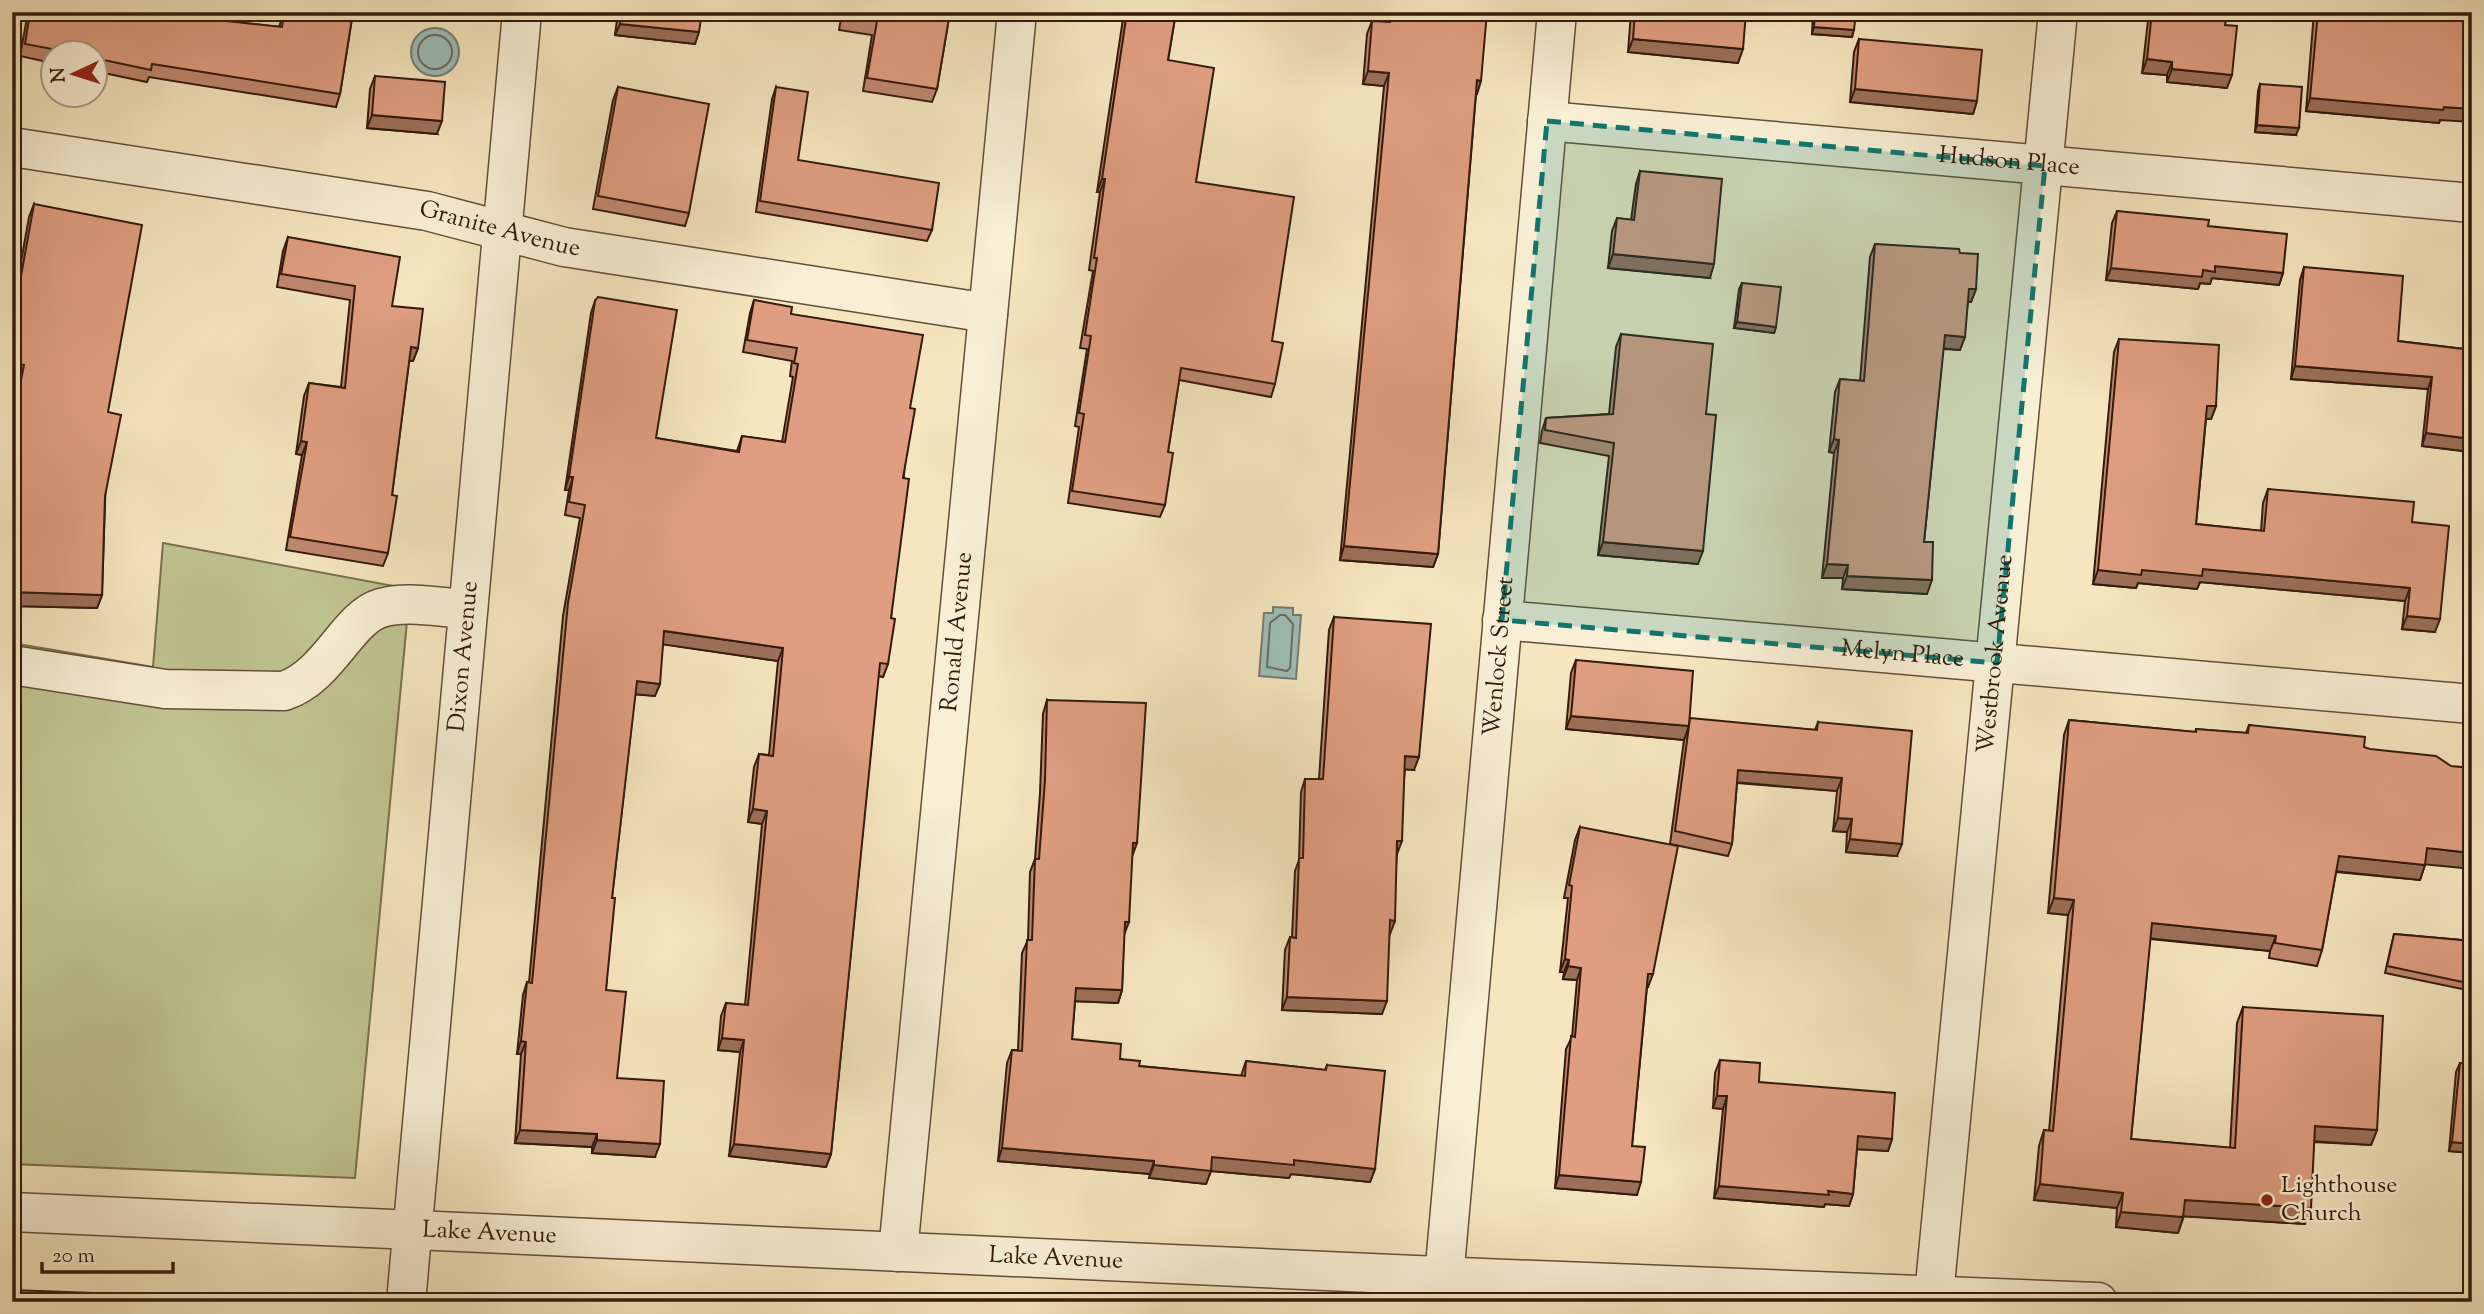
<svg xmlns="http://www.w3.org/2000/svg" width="2484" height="1314" viewBox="0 0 2484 1314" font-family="'Sorts Mill Goudy',serif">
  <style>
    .green { fill: #bfc490; stroke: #7a6f4e; stroke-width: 2 }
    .water { fill: #9dbeb7; stroke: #737c73; stroke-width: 2 }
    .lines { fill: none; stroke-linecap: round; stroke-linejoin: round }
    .shore { stroke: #686c62; stroke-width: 2 }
    .minor-casing { stroke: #644d39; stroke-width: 41 }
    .path { stroke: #341a0c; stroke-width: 4.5; stroke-dasharray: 5 3.5; stroke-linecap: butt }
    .minor { stroke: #f8efd5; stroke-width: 38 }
    .wall { fill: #c0886f; stroke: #341a0c; stroke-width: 2 }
    .shaded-wall { fill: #9c6f5a; stroke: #341a0c; stroke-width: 2 }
    .building { fill: #df9e81; stroke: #341a0c; stroke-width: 2 }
    .marked { fill: #0f766e; fill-opacity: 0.2; stroke: #0f766e; stroke-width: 5; stroke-dasharray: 14 9; stroke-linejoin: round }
    .poi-dot { fill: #8f2418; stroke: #f8efd5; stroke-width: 2.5 }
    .labels { text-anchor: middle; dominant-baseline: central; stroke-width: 5; stroke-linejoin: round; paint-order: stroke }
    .street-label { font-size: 24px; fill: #341a0c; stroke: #f8efd5 }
    .poi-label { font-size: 24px; fill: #341a0c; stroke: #f8efd5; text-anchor: start }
  </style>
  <rect width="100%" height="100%" fill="#f5e6bf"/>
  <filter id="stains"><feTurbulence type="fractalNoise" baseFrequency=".00286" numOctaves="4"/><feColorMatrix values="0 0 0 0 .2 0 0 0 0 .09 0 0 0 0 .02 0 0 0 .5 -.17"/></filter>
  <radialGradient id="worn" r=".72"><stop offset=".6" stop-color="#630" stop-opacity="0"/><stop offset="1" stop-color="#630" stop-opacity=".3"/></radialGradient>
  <!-- green -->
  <path class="green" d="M163 543 410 589 355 1178 12 1164V643L153 667Z"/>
  <!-- water -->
  <g class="water">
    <circle cx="435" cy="52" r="24"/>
    <path d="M1273 607 1293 608V615H1301L1296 679 1259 676 1264 613H1273Z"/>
  </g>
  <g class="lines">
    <!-- shore -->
    <g class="shore">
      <circle cx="435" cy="52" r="17"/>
      <path d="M1280 615H1285L1293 624 1290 668 1287 671 1267 667 1270 623Z"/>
    </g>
    <!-- minor casing -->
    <g class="minor-casing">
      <g id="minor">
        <path id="s1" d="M1547 121 2472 203"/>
        <path id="s2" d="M12 147 427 211 564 247 988 313"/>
        <path id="s3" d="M1502 620 2472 704"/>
        <path d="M12 665 165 689 284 691C329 676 347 618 381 608 407 600 441 608 468 609"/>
        <path id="s4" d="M12 1212 1483 1278 2098 1302"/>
        <path id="s5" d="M898 1252 1017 12"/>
        <path id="s6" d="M1934 1295 2058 12"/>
        <path id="s7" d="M1442 1300 1557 12"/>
        <path id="s8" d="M406 1302 522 12"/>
      </g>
    </g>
    <!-- path -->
    <path class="path" d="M882 1298 914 1299"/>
    <!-- minor -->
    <use href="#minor" class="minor"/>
  </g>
  <!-- wall -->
  <g class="wall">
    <path d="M28 12H219L218 20 279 27 284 12H353L340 94 336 107 149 77 147 82 94 71V52H52V63L20 56Z"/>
    <path d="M618 12H702L695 44 615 35Z"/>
    <path d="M842 12H950L937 89 932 102 863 91 872 35 839 30Z"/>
    <path d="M1124 12H1176L1168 60 1196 182 1272 341 1275 384 1271 397 1179 380 1168 452 1165 505 1160 517 1068 503 1079 427 1075 426 1087 349 1080 348 1093 271 1089 270 1100 192H1097Z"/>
    <path d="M1388 12H1487L1477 94H1476L1438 554 1433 567 1340 560 1384 86 1363 84 1367 34 1372 21 1387 22Z"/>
    <path d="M1631 12H1746L1738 63 1628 52Z"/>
    <path d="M1813 12H1856L1852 37 1812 34Z"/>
    <path d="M2149 12H2227L2225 25 2227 88 2167 82V75L2142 73Z"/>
    <path d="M2314 12H2472L2439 123 2306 111Z"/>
    <path d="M1859 39 1977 101 1973 114 1850 102 1854 52Z"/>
    <path d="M375 76 437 134 367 128 370 89Z"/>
    <path d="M2260 84 2296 135 2255 132 2258 91Z"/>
    <path d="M618 87 689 213 685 226 593 209 613 100Z"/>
    <path d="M776 87 798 160 932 230 927 241 756 212 772 99Z"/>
    <path d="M1640 171 1710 278 1608 268 1612 231 1617 218 1631 220 1636 184Z"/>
    <path d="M34 204 108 412 102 595 97 608 12 606V413L19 378 12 376V312L29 217Z"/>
    <path d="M2117 211 2208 226 2283 273 2279 285 2212 278 2210 284 2200 283 2198 289 2106 280 2112 223Z"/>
    <path d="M288 237 392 306 418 348 413 361H409L392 495 388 553 383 566 286 550 302 455 296 454 304 396 309 383 341 387 350 300 277 287 283 251Z"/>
    <path d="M1875 244 1960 253 1976 289 1971 302H1968L1960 350 1943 349 1924 542 1927 594 1842 589 1843 578H1822L1834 453 1829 452 1835 392 1840 379 1860 381 1870 257Z"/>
    <path d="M2304 267 2398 341 2472 350V452L2422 446 2428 389 2291 379 2300 280Z"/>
    <path d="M1742 283 1776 327 1774 333 1734 328 1739 289Z"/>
    <path d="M754 300 791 314 910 408 891 618 888 664 883 677 878 676 831 1154 826 1167 729 1156 740 1052 718 1050 721 1016 726 1003 745 1005 762 824 748 822 754 767 759 754 769 755 778 661 663 644 655 696 635 694 612 898 606 990 617 1078 655 1157 592 1153V1147L515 1143 521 1054H517L523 995 527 982H529L563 616 580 518 565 515 569 490H565L591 313 595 301 656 438 737 451 742 436 782 442 793 377 790 376 792 361 743 352 750 313Z"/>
    <path d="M1621 334 1706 414 1698 564 1598 555 1609 456 1540 443 1542 431 1546 418 1609 414 1616 347Z"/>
    <path d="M2119 339 2216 406 2211 419H2206L2196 524 2261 531 2263 503 2268 489 2412 522 2435 632 2402 629 2405 601 2200 582 2197 589 2138 583 2136 588 2093 584 2114 352Z"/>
    <path d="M1334 617 1414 770 1405 769 1382 1014 1282 1010 1285 950 1290 937H1292L1295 871 1299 860 1301 792 1305 779H1319L1329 630Z"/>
    <path d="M1576 660 1689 719 1815 730 1818 722 1897 856 1846 852 1847 832 1833 831 1837 791 1737 783 1732 844 1728 856 1670 844 1684 740 1566 729 1571 673Z"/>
    <path d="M1047 700 1132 857 1124 935 1122 990 1118 1003 1075 1001 1072 1039 1139 1066 1241 1076 1246 1061 1325 1070 1327 1065 1375 1169 1370 1182 1291 1174 1289 1178 1211 1171 1206 1184 1149 1178 1150 1174 998 1161 1007 1063 1012 1050H1018L1022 953 1028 940 1030 872 1035 859 1040 793 1043 714Z"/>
    <path d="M2069 720 2195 732 2196 729 2246 733 2249 725 2364 747 2425 864 2420 880 2336 872 2322 950 2317 966 2269 958 2270 951 2150 939 2131 1139 2230 1148 2237 1023 2243 1007 2377 1130 2371 1145 2314 1142 2305 1224 2184 1216 2178 1233 2116 1227 2117 1208 2034 1200 2039 1146 2044 1130 2049 1131 2068 915 2048 913 2064 735Z"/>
    <path d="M1580 827 1648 987H1647L1632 1146 1637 1195 1555 1188 1566 1049 1572 1037 1577 980 1563 979 1564 972H1560L1568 898H1564L1575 840Z"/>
    <path d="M2394 934 2472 941V991L2385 973Z"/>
    <path d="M1720 1060 1759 1082 1892 1139 1888 1151 1857 1149 1853 1194 1849 1206 1825 1204 1824 1207 1714 1198 1723 1109 1713 1108 1715 1073Z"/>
    <path d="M2460 1063 2472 1064V1153L2449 1151 2456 1072Z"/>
  </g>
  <!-- shaded-wall -->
  <g class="shaded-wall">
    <path d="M620 24 699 32 695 44 615 35Z"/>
    <path d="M1814 27 1854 30 1852 37 1812 34Z"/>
    <path d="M1633 39 1743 49 1738 63 1628 52Z"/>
    <path d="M2147 59 2172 62 2167 75 2142 73Z"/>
    <path d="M2172 69 2232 75 2227 88 2167 82Z"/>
    <path d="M1368 71 1389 73 1384 86 1363 84Z"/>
    <path d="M1477 80 1481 81 1477 94 1472 93Z"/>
    <path d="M1855 89 1977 101 1973 114 1850 102Z"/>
    <path d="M2310 98 2472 109V122L2440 120 2439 123 2306 111Z"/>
    <path d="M372 115 442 121 437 134 367 128Z"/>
    <path d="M2257 125 2299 128 2296 135 2255 132Z"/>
    <path d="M1102 179H1105L1100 192H1097Z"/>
    <path d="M1613 254 1714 264 1710 278 1608 268Z"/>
    <path d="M2215 266 2283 273 2279 285 2212 278 2210 284 2200 283 2198 289 2106 280 2111 268 2203 270Z"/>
    <path d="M1969 289H1976L1971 302H1964Z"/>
    <path d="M1737 322 1776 327 1774 333 1734 328Z"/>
    <path d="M1945 335 1965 337 1960 350 1940 348Z"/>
    <path d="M411 347 418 348 413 361 406 360Z"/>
    <path d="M2295 366 2432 377 2428 389 2291 379Z"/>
    <path d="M2207 406H2216L2211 419H2203Z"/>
    <path d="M2426 433 2472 439V452L2422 446Z"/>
    <path d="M1834 439 1839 440 1834 453 1829 452Z"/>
    <path d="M301 441 307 442 302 455 296 454Z"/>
    <path d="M569 477H573L569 490H565Z"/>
    <path d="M1603 542 1703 551 1698 564 1598 555Z"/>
    <path d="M1344 546 1438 554 1433 567 1340 560Z"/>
    <path d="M1827 564 1848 565 1843 578H1822Z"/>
    <path d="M2203 569 2410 588 2405 601 2200 582 2197 589 2138 583 2136 588 2093 584 2098 570Z"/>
    <path d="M1847 576 1932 580 1927 594 1842 589Z"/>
    <path d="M12 592 102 595 97 608 12 606Z"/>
    <path d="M2407 616 2440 619 2435 632 2402 629Z"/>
    <path d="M664 631 783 648 778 661 660 644Z"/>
    <path d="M637 681 660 684 655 696 632 694Z"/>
    <path d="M1571 716 1689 726 1684 740 1566 729Z"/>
    <path d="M1405 756 1419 757 1414 770 1401 769Z"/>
    <path d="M1738 770 1842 778 1837 791 1733 782Z"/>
    <path d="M753 809 767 811 762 824 748 822Z"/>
    <path d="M1838 818 1852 819 1847 832 1833 831Z"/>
    <path d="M1850 839 1902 844 1897 856 1846 852Z"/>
    <path d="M1397 841H1402L1397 854Z"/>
    <path d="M1133 843H1137L1132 857Z"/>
    <path d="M2427 848 2472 853V869L2421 864Z"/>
    <path d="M2339 856 2425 865 2420 880 2333 871Z"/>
    <path d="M2054 898 2074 900 2068 915 2048 913Z"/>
    <path d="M1390 920 1395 921 1390 934H1385Z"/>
    <path d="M1125 922H1129L1124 935Z"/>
    <path d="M2152 923 2276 936 2270 951 2146 938Z"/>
    <path d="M1565 959 1569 960 1564 972H1560Z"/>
    <path d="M1568 966 1581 968 1577 980 1563 979Z"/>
    <path d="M1648 974H1653L1648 987H1644Z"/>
    <path d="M1076 988 1122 990 1118 1003 1071 1001Z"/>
    <path d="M1287 997 1387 1001 1382 1014 1282 1010Z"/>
    <path d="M722 1038 744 1040 740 1052 718 1050Z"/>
    <path d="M521 1041 526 1042 521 1054H517Z"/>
    <path d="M1717 1096H1727L1723 1109 1713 1108Z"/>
    <path d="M2315 1126 2377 1130 2371 1145 2309 1141Z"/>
    <path d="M520 1130 597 1134 592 1147 515 1143Z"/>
    <path d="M1858 1136 1892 1139 1888 1151 1854 1149Z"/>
    <path d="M597 1140 660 1144 655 1157 592 1153Z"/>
    <path d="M2452 1142 2472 1144V1153L2449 1151Z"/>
    <path d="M734 1144 831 1154 826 1167 729 1156Z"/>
    <path d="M1002 1148 1154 1161 1150 1174 998 1161Z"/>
    <path d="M1212 1157 1294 1160 1375 1169 1370 1182 1291 1174 1289 1178 1211 1171 1206 1184 1149 1178 1154 1165Z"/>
    <path d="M1559 1175 1641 1182 1637 1195 1555 1188Z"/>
    <path d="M2040 1184 2123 1193 2117 1208 2034 1200Z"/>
    <path d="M1719 1186 1828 1191 1853 1194 1849 1206 1825 1204 1824 1207 1714 1198Z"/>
    <path d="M2185 1200 2311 1208 2305 1224 2179 1216Z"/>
    <path d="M2121 1212 2183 1217 2178 1233 2116 1227Z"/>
  </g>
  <!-- building -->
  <g class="building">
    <path d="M30 12H219L218 20 282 27 284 12H353L340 94 152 64 151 70 94 58V52H68L25 44Z"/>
    <path d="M621 12H702L699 32 620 24Z"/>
    <path d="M845 12H950L937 89 867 78 877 21 844 16Z"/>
    <path d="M1127 12H1176L1168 60 1214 68 1196 182 1294 197 1272 341 1283 343 1275 384 1181 368 1168 452 1173 453 1165 505 1072 491 1084 414 1079 413 1091 336 1085 335 1097 258H1094L1105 179H1102Z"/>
    <path d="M1391 12H1487L1481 81 1477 80 1438 554 1344 546 1389 73 1368 71 1372 21 1390 22Z"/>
    <path d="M1635 12H1746L1743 49 1633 39Z"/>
    <path d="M1815 12H1856L1854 30 1814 27Z"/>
    <path d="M2152 12H2227L2225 25 2237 26 2232 75 2172 69V62L2147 59Z"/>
    <path d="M2318 12H2472V109L2444 107 2443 110 2310 98Z"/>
    <path d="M1859 39 1982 50 1977 101 1855 89Z"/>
    <path d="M375 76 445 82 442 121 372 115Z"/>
    <path d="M2260 84 2302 87 2299 128 2257 125Z"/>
    <path d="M618 87 709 104 689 213 598 196Z"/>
    <path d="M776 87 808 92 798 160 939 183 932 230 760 201Z"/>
    <path d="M1640 171 1722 179 1714 264 1613 254 1617 218 1634 220Z"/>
    <path d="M34 204 142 225 108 412 121 415 105 496 102 595 12 592V424L24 365 12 362V326Z"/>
    <path d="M2117 211 2209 220 2208 226 2287 234 2283 273 2215 266V272L2203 270 2202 277 2111 268Z"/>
    <path d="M288 237 400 257 392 306 423 309 418 348 411 347 392 495 397 496 388 553 290 537 307 442 301 441 309 383 345 388 355 286 281 274Z"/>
    <path d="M1875 244 1959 249 1960 253 1978 254 1976 289H1969L1965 337 1945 335 1924 542H1933L1932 580 1847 576 1848 565 1827 564 1839 440 1834 439 1840 379 1864 381Z"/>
    <path d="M2304 267 2403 276 2398 341 2472 350V439L2426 433 2432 377 2295 366Z"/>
    <path d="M1742 283 1781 287 1776 327 1737 322Z"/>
    <path d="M598 297 677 310 656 438 739 452 742 436 785 442 798 364 794 363 797 348 747 340 754 300 792 307 791 314 923 335 910 408 915 409 903 478 909 479 891 618 895 619 888 664 880 663 831 1154 734 1144 744 1040 722 1038 726 1003 748 1005 767 811 753 809 759 754 773 756 783 648 664 631 660 684 637 681 612 898H615L606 990 626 992 617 1078 664 1081 660 1144 597 1140V1134L520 1130 526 1042 521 1041 527 982 532 983 568 603 585 505 569 502 573 477H569L595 301Z"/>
    <path d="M1621 334 1713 344 1706 414 1716 415 1703 551 1603 542 1614 443 1545 430 1546 418 1613 414Z"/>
    <path d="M2119 339 2219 345 2216 406H2207L2196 524 2264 531 2268 489 2414 502 2412 522 2449 526 2440 619 2407 616 2410 588 2203 569 2202 576 2142 570 2141 575 2098 570Z"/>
    <path d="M1334 617 1431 624 1419 757 1405 756 1402 841H1397L1395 921 1390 920 1387 1001 1287 997 1290 937 1296 938 1299 858H1303L1305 779H1323Z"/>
    <path d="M1576 660 1693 671 1689 726 1571 716Z"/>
    <path d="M1047 700 1146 703 1137 843H1133L1129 922H1125L1122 990 1076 988 1072 1039 1121 1044 1120 1059 1140 1061 1139 1066 1245 1076 1246 1061 1326 1070 1327 1065 1385 1071 1375 1169 1294 1160V1165L1212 1157 1211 1171 1154 1165V1161L1002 1148 1012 1050 1022 1051 1027 940H1032L1035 859H1039L1045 780Z"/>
    <path d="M1690 718 1817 730 1818 722 1912 731 1902 844 1850 839 1852 819 1838 818 1842 778 1738 770 1732 844 1675 831Z"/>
    <path d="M2069 720 2196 732V729L2248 733 2249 725 2365 737 2364 747 2370 749 2436 756 2451 766 2472 768V853L2427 848 2425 865 2339 856 2322 950 2275 943 2276 936 2152 923 2131 1139 2235 1148 2243 1007 2383 1016 2377 1130 2315 1126 2311 1208 2185 1200 2183 1217 2121 1212 2123 1193 2040 1184 2044 1130 2053 1131 2074 900 2054 898Z"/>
    <path d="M1580 827 1678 846 1653 974H1648L1632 1146 1645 1147 1641 1182 1559 1175 1571 1036 1575 1037 1581 968 1568 966 1569 960 1565 959 1572 886 1569 885Z"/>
    <path d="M2394 934 2472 941V984L2387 966Z"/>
    <path d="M1720 1060 1760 1063 1759 1082 1895 1093 1892 1139 1858 1136 1853 1194 1828 1191 1829 1195 1719 1186 1727 1096H1717Z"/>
    <path d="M2460 1063 2472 1064V1144L2452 1142Z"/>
    <path d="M12 1290 308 1301V1302H12Z"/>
  </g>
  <!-- marked area -->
  <path class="marked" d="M1547 121 2045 166 1997 663 1502 620Z"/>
  <!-- markers -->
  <circle class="poi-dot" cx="2267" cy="1200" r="7"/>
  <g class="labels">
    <!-- street labels -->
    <g class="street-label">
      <text stroke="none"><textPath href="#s1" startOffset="464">Hudson Place</textPath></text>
      <text stroke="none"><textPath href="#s2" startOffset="495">Granite Avenue</textPath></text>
      <text stroke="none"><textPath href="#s5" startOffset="623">Ronald Avenue</textPath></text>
      <text stroke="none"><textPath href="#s6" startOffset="644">Westbrook Avenue</textPath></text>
      <text stroke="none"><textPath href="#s3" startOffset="402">Melyn Place</textPath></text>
      <text stroke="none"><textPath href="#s8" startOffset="648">Dixon Avenue</textPath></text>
      <text stroke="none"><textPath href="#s7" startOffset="646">Wenlock Street</textPath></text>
      <text stroke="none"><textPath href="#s4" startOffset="478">Lake Avenue</textPath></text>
      <text stroke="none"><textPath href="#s4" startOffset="1045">Lake Avenue</textPath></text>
    </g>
    <!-- poi labels -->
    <g class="poi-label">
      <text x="2281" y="1186">Lighthouse<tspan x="2281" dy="28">Church</tspan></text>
    </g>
  </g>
  <!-- margin -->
  <rect width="2484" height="1314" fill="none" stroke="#f5e6bf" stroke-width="42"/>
  <rect x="14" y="14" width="2456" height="1286" fill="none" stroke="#341a0c" stroke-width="3.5"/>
  <rect x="21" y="21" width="2442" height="1272" fill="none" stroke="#341a0c" stroke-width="2"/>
  <!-- north arrow -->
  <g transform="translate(74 74) rotate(266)"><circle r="33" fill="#f8efd5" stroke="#aa9a85" stroke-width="2"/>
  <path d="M0-5L12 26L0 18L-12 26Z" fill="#8f2418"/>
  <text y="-10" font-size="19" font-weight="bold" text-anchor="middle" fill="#341a0c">N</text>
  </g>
  <!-- scale -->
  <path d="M42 1262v10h131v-10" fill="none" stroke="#341a0c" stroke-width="3.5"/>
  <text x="52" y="1262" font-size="21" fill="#341a0c" stroke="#f8efd5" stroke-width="5" paint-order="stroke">20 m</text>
  <rect width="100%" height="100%" filter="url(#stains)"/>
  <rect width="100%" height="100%" fill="url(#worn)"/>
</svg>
